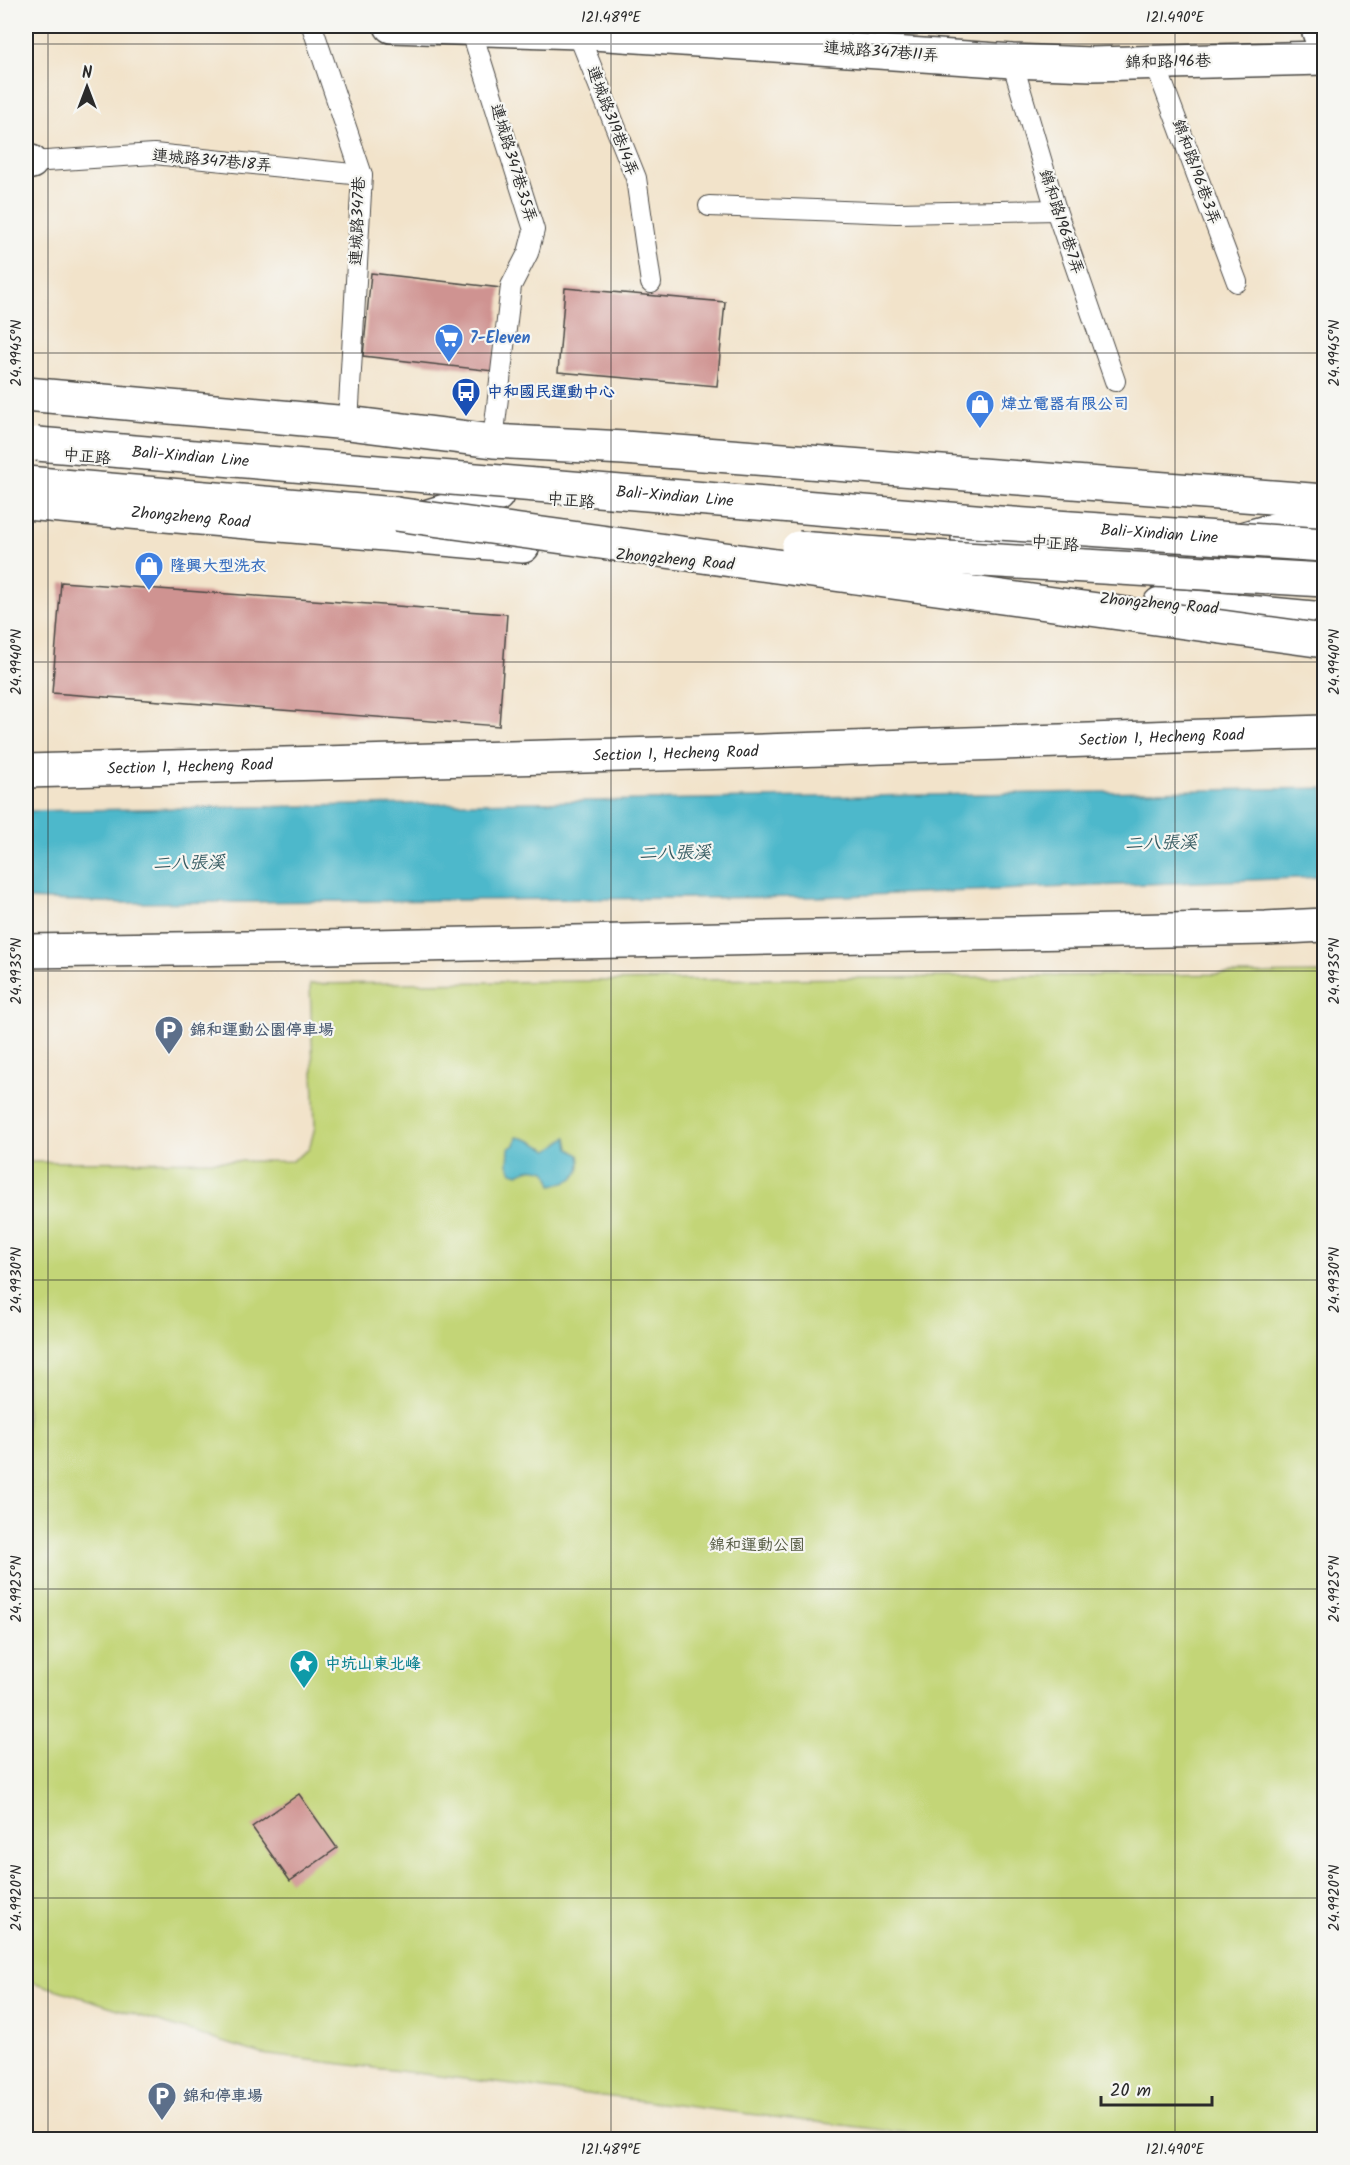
<svg xmlns="http://www.w3.org/2000/svg" width="1350" height="2165" viewBox="0 0 1350 2165" font-family="Kalam,'LXGW WenKai TC',sans-serif">
  <style>
    .green { fill: #c3d577; stroke: #778051; stroke-width: 1.5 }
    .water { fill: #4eb8cb; stroke: #3c727b; stroke-width: 1.5 }
    .building { fill: #cf9391 }
    .lines { fill: none; stroke-linecap: round; stroke-linejoin: round }
    .lane-casing { stroke: #494743; stroke-width: 22 }
    .street-casing { stroke: #494743; stroke-width: 36 }
    .secondary-casing { stroke: #494743; stroke-width: 36 }
    .highway-casing { stroke: #494743; stroke-width: 36 }
    .lane { stroke: #fff; stroke-width: 20 }
    .street { stroke: #fff; stroke-width: 33 }
    .secondary { stroke: #fff; stroke-width: 33 }
    .highway { stroke: #fff; stroke-width: 33 }
    .highway-bridge-casing { stroke: #494743; stroke-width: 36; stroke-linecap: butt }
    .highway-bridge { stroke: #fff; stroke-width: 33 }
    .ticks { fill: none; stroke: #2b2b2b; stroke-width: 1.5; stroke-opacity: 0.45 }
    .labels { text-anchor: middle; dominant-baseline: central; stroke-width: 4.5; stroke-linejoin: round; paint-order: stroke }
    .street-label { font-size: 16px; fill: #2b2b2b; stroke: #f6f6f2 }
    .shop-label { font-size: 16px; font-weight: bold; fill: #366cbe; stroke: #f6f6f2; text-anchor: start }
    .transit-label { font-size: 16px; font-weight: bold; fill: #164399; stroke: #f6f6f2; text-anchor: start }
    .service-label { font-size: 16px; font-weight: bold; fill: #4e5e75; stroke: #f6f6f2; text-anchor: start }
    .park-label { font-size: 16px; fill: #51563e; stroke: #f6f6f2 }
    .culture-label { font-size: 16px; font-weight: bold; fill: #0d838f; stroke: #f6f6f2; text-anchor: start }
    .water-label { font-size: 18px; font-style: italic; fill: #375c63; stroke: #f6f6f2 }
    .neatline { fill: none; stroke: #2b2b2b; stroke-width: 2 }
    .ticks-label { font-size: 15px; text-anchor: middle; fill: #2b2b2b }
  </style>
  <rect width="100%" height="100%" fill="#f6f6f2"/>
  <filter id="ink" filterUnits="userSpaceOnUse"><feTurbulence type="fractalNoise" baseFrequency=".0167" numOctaves="2"/><feDisplacementMap in="SourceGraphic" scale="12" xChannelSelector="R" yChannelSelector="G"/><feConvolveMatrix kernelMatrix="1 2 1 2 8 2 1 2 1" color-interpolation-filters="sRGB"/></filter>
  <filter id="wash" filterUnits="userSpaceOnUse"><feTurbulence type="fractalNoise" baseFrequency=".008" numOctaves="4" result="noise"/><feDisplacementMap in="SourceGraphic" scale="24" xChannelSelector="R" yChannelSelector="G"/><feGaussianBlur stdDeviation="1.35" result="paint"/><feColorMatrix in="noise" values="0 0 0 0 0 0 0 0 0 0 0 0 0 0 0 0 0 1.4 0 .05"/><feComposite in="paint" operator="in"/></filter>
  <g filter="url(#wash)">
    <rect width="100%" height="100%" fill="#f2e3ca"/>
    <!-- green -->
    <path class="green" d="M1324 973V2139L967 2140 766 2116 261 2054 26 1980 28 1902H26V1162L292 1161 309 1149 315 1127 310 984Z"/>
    <!-- water -->
    <g class="water">
      <path d="M1324 788V877L818 897 122 903 26 899V811Z"/>
      <path d="M517 1137C532 1139 536 1144 549 1150L567 1137 569 1148 579 1155C584 1177 571 1182 552 1185L547 1172C535 1167 529 1168 518 1174L512 1172 508 1164 509 1148 515 1145Z"/>
    </g>
    <g id="blocks">
      <!-- building -->
      <g class="building">
        <path d="M371 273 501 288 493 371 363 356Z"/>
        <path d="M565 288 725 302 717 386 558 372Z"/>
        <path d="M61 582 507 614 499 726 52 693Z"/>
        <path d="M299 1794 337 1848 290 1881 252 1827Z"/>
      </g>
    </g>
  </g>
  <g filter="url(#ink)">
    <use href="#blocks" fill-opacity="0" stroke="#494743" stroke-width="1.5"/>
    <g class="lines">
      <!-- lane casing -->
      <g class="lane-casing">
        <g id="lane">
          <path d="M312 26 362 175 348 423"/>
          <path d="M470 26 534 230 528 253 511 286 493 441"/>
          <path d="M575 26 636 178 651 283"/>
          <path d="M1012 61 1056 210 1115 381"/>
          <path d="M1155 63 1237 282"/>
          <path d="M31 162 154 154 362 175"/>
          <path d="M709 206 897 213 1056 210"/>
        </g>
      </g>
      <!-- street casing -->
      <g class="street-casing">
        <g id="street">
          <path d="M391 26 578 32 1012 61 1092 64 1324 58"/>
          <path d="M26 163 31 162"/>
          <path id="s1" d="M26 771 733 752 1324 732"/>
          <path d="M26 951 324 947 1266 928 1324 925"/>
        </g>
      </g>
      <!-- secondary casing -->
      <g class="secondary-casing">
        <g id="secondary">
          <path d="M1317 26 1324 46"/>
          <path d="M26 394 348 423 493 441 624 448 1324 501"/>
          <path id="s2" d="M26 503 523 546"/>
          <path d="M419 519 497 495"/>
          <path d="M968 537 1189 554 1238 568"/>
          <path d="M1245 538 1324 516"/>
          <path d="M1160 604 1324 619"/>
        </g>
      </g>
      <!-- highway casing -->
      <g class="highway-casing">
        <path id="highway" d="M26 483 396 514"/>
      </g>
      <!-- lane -->
      <use href="#lane" class="lane"/>
      <!-- street -->
      <use href="#street" class="street"/>
      <!-- secondary -->
      <use href="#secondary" class="secondary"/>
      <!-- highway -->
      <use href="#highway" class="highway"/>
      <!-- highway-bridge casing -->
      <g class="highway-bridge-casing">
        <g id="highway-bridge">
          <path id="s3" d="M37 444 999 523 1324 545"/>
          <path d="M396 514 1324 641"/>
          <path d="M798 548 879 554 1324 580"/>
        </g>
      </g>
      <!-- highway-bridge -->
      <use href="#highway-bridge" class="highway-bridge"/>
    </g>
  </g>
  <!-- ticks -->
  <path class="ticks" d="M48 26V2140M611 26V2140M1175 26V2140M26 44H1324M26 353H1324M26 662H1324M26 971H1324M26 1280H1324M26 1589H1324M26 1898H1324"/>
  <!-- icons -->
  <defs>
    <g id="supermarket-pin" transform="scale(1.5)"><path d="M0 17L-7.5 6A9.5 9.5 0 1 1 7.5 6Z" fill="#3f7fe0" stroke="#f6f6f2"/><path d="M-6-5.5h2.5l.6 2H6L4.5 2H-2.5L-4.4-4H-6ZM-1.5 3.2a1.3 1.3 0 1 0 .1 0ZM3 3.2a1.3 1.3 0 1 0 .1 0Z" fill="#fff"/></g>
    <g id="bus-pin" transform="scale(1.5)"><path d="M0 17L-7.5 6A9.5 9.5 0 1 1 7.5 6Z" fill="#1a4fb4" stroke="#f6f6f2"/><path d="M-5-6H5V4H4V6H2V4H-2V6H-4V4H-5ZM-3.5-4V0h7V-4ZM-3.5 1.2v1.5H-2V1.2ZM2 1.2v1.5H3.5V1.2Z" fill="#fff"/></g>
    <g id="shop-pin" transform="scale(1.5)"><path d="M0 17L-7.5 6A9.5 9.5 0 1 1 7.5 6Z" fill="#3f7fe0" stroke="#f6f6f2"/><path d="M-5-2.5h2.3a2.7 3.5 0 0 1 5.4 0H5L5.5 6h-11ZM-1.5-2.5h3a1.5 2.3 0 0 0-3 0Z" fill="#fff"/></g>
    <g id="parking-pin" transform="scale(1.5)"><path d="M0 17L-7.5 6A9.5 9.5 0 1 1 7.5 6Z" fill="#5c6f8a" stroke="#f6f6f2"/><path d="M-3.5-5.5H1a3.5 3.5 0 0 1 0 7H-1V5.5H-3.5ZM-1-3.4V-.6H.8a1.4 1.4 0 0 0 0-2.8Z" fill="#fff"/></g>
    <g id="sight-pin" transform="scale(1.5)"><path d="M0 17L-7.5 6A9.5 9.5 0 1 1 7.5 6Z" fill="#0f9aa8" stroke="#f6f6f2"/><path d="M0-6L1.8-2.2L6-1.7L2.9 1.2L3.7 5.4L0 3.3L-3.7 5.4L-2.9 1.2L-6-1.7L-1.8-2.2Z" fill="#fff"/></g>
  </defs>
  <g fill-rule="evenodd">
    <use href="#supermarket-pin" x="449" y="338"/>
    <use href="#bus-pin" x="466" y="392"/>
    <use href="#shop-pin" x="980" y="404"/>
    <use href="#shop-pin" x="149" y="566"/>
    <use href="#parking-pin" x="169" y="1030"/>
    <use href="#sight-pin" x="304" y="1664"/>
    <use href="#parking-pin" x="162" y="2096"/>
  </g>
  <g class="labels">
    <!-- street labels -->
    <g class="street-label">
      <text transform="translate(881 52) rotate(4)">連城路347巷11弄</text>
      <text transform="translate(1168 62) rotate(-1)">錦和路196巷</text>
      <text transform="translate(612 121) rotate(69)">連城路319巷14弄</text>
      <text transform="translate(212 161) rotate(5)">連城路347巷18弄</text>
      <text transform="translate(513 163) rotate(73)">連城路347巷35弄</text>
      <text transform="translate(1196 172) rotate(70)">錦和路196巷3弄</text>
      <text transform="translate(358 221) rotate(-88)">連城路347巷</text>
      <text transform="translate(1061 222) rotate(72)">錦和路196巷7弄</text>
      <text stroke="none"><textPath href="#s3" startOffset="154">Bali-Xindian Line</textPath></text>
      <text transform="translate(87 457) rotate(5)">中正路</text>
      <text stroke="none"><textPath href="#s3" startOffset="640">Bali-Xindian Line</textPath></text>
      <text transform="translate(571 501) rotate(5)">中正路</text>
      <text stroke="none"><textPath href="#s2" startOffset="165">Zhongzheng Road</textPath></text>
      <text stroke="none"><textPath href="#s3" startOffset="1126">Bali-Xindian Line</textPath></text>
      <text transform="translate(1055 544) rotate(5)">中正路</text>
      <text transform="translate(675 560) rotate(5)">Zhongzheng Road</text>
      <text transform="translate(1159 604) rotate(5)">Zhongzheng Road</text>
      <text stroke="none"><textPath href="#s1" startOffset="1136">Section 1, Hecheng Road</textPath></text>
      <text stroke="none"><textPath href="#s1" startOffset="650">Section 1, Hecheng Road</textPath></text>
      <text stroke="none"><textPath href="#s1" startOffset="164">Section 1, Hecheng Road</textPath></text>
    </g>
    <!-- shop labels -->
    <g class="shop-label">
      <text x="470" y="338">7-Eleven</text>
      <text x="1001" y="404">煒立電器有限公司</text>
      <text x="170" y="566">隆興大型洗衣</text>
    </g>
    <!-- transit labels -->
    <g class="transit-label">
      <text x="487" y="392">中和國民運動中心</text>
    </g>
    <!-- service labels -->
    <g class="service-label">
      <text x="190" y="1030">錦和運動公園停車場</text>
      <text x="183" y="2096">錦和停車場</text>
    </g>
    <!-- park labels -->
    <g class="park-label">
      <text x="757" y="1545">錦和運動公園</text>
    </g>
    <!-- culture labels -->
    <g class="culture-label">
      <text x="325" y="1664">中坑山東北峰</text>
    </g>
    <!-- water labels -->
    <g class="water-label">
      <text transform="translate(1161 844) rotate(-1)">二八張溪</text>
      <text transform="translate(675 854) rotate(-1)">二八張溪</text>
      <text transform="translate(189 864) rotate(-1)">二八張溪</text>
    </g>
  </g>
  <!-- margin -->
  <rect width="1350" height="2165" fill="none" stroke="#f6f6f2" stroke-width="66"/>
  <!-- north arrow -->
  <g transform="translate(87 87)" stroke="#f6f6f2" stroke-width="4.5" paint-order="stroke">
  <path d="M0-4.5L10 22L0 15L-10 22Z" fill="#2b2b2b"/>
  <text y="-9" font-size="16" font-weight="bold" text-anchor="middle" fill="#2b2b2b">N</text>
  </g>
  <!-- scale -->
  <path d="M1101 2096v9h111v-9" fill="none" stroke="#2b2b2b" stroke-width="3"/>
  <text x="1110" y="2096" font-size="18" fill="#2b2b2b" stroke="#f6f6f2" stroke-width="4.5" paint-order="stroke">20 m</text>
  <rect x="33" y="33" width="1284" height="2099" class="neatline"/>
  <g class="ticks-label">
    <text x="611" y="22">121.489°E</text>
    <text x="1175" y="22">121.490°E</text>
    <text transform="translate(16 353) rotate(-90)" y="5">24.9945°N</text>
    <text transform="translate(1334 353) rotate(-90)" y="5">24.9945°N</text>
    <text transform="translate(16 662) rotate(-90)" y="5">24.9940°N</text>
    <text transform="translate(1334 662) rotate(-90)" y="5">24.9940°N</text>
    <text transform="translate(16 971) rotate(-90)" y="5">24.9935°N</text>
    <text transform="translate(1334 971) rotate(-90)" y="5">24.9935°N</text>
    <text transform="translate(16 1280) rotate(-90)" y="5">24.9930°N</text>
    <text transform="translate(1334 1280) rotate(-90)" y="5">24.9930°N</text>
    <text transform="translate(16 1589) rotate(-90)" y="5">24.9925°N</text>
    <text transform="translate(1334 1589) rotate(-90)" y="5">24.9925°N</text>
    <text transform="translate(16 1898) rotate(-90)" y="5">24.9920°N</text>
    <text transform="translate(1334 1898) rotate(-90)" y="5">24.9920°N</text>
    <text x="611" y="2154">121.489°E</text>
    <text x="1175" y="2154">121.490°E</text>
  </g>
</svg>
